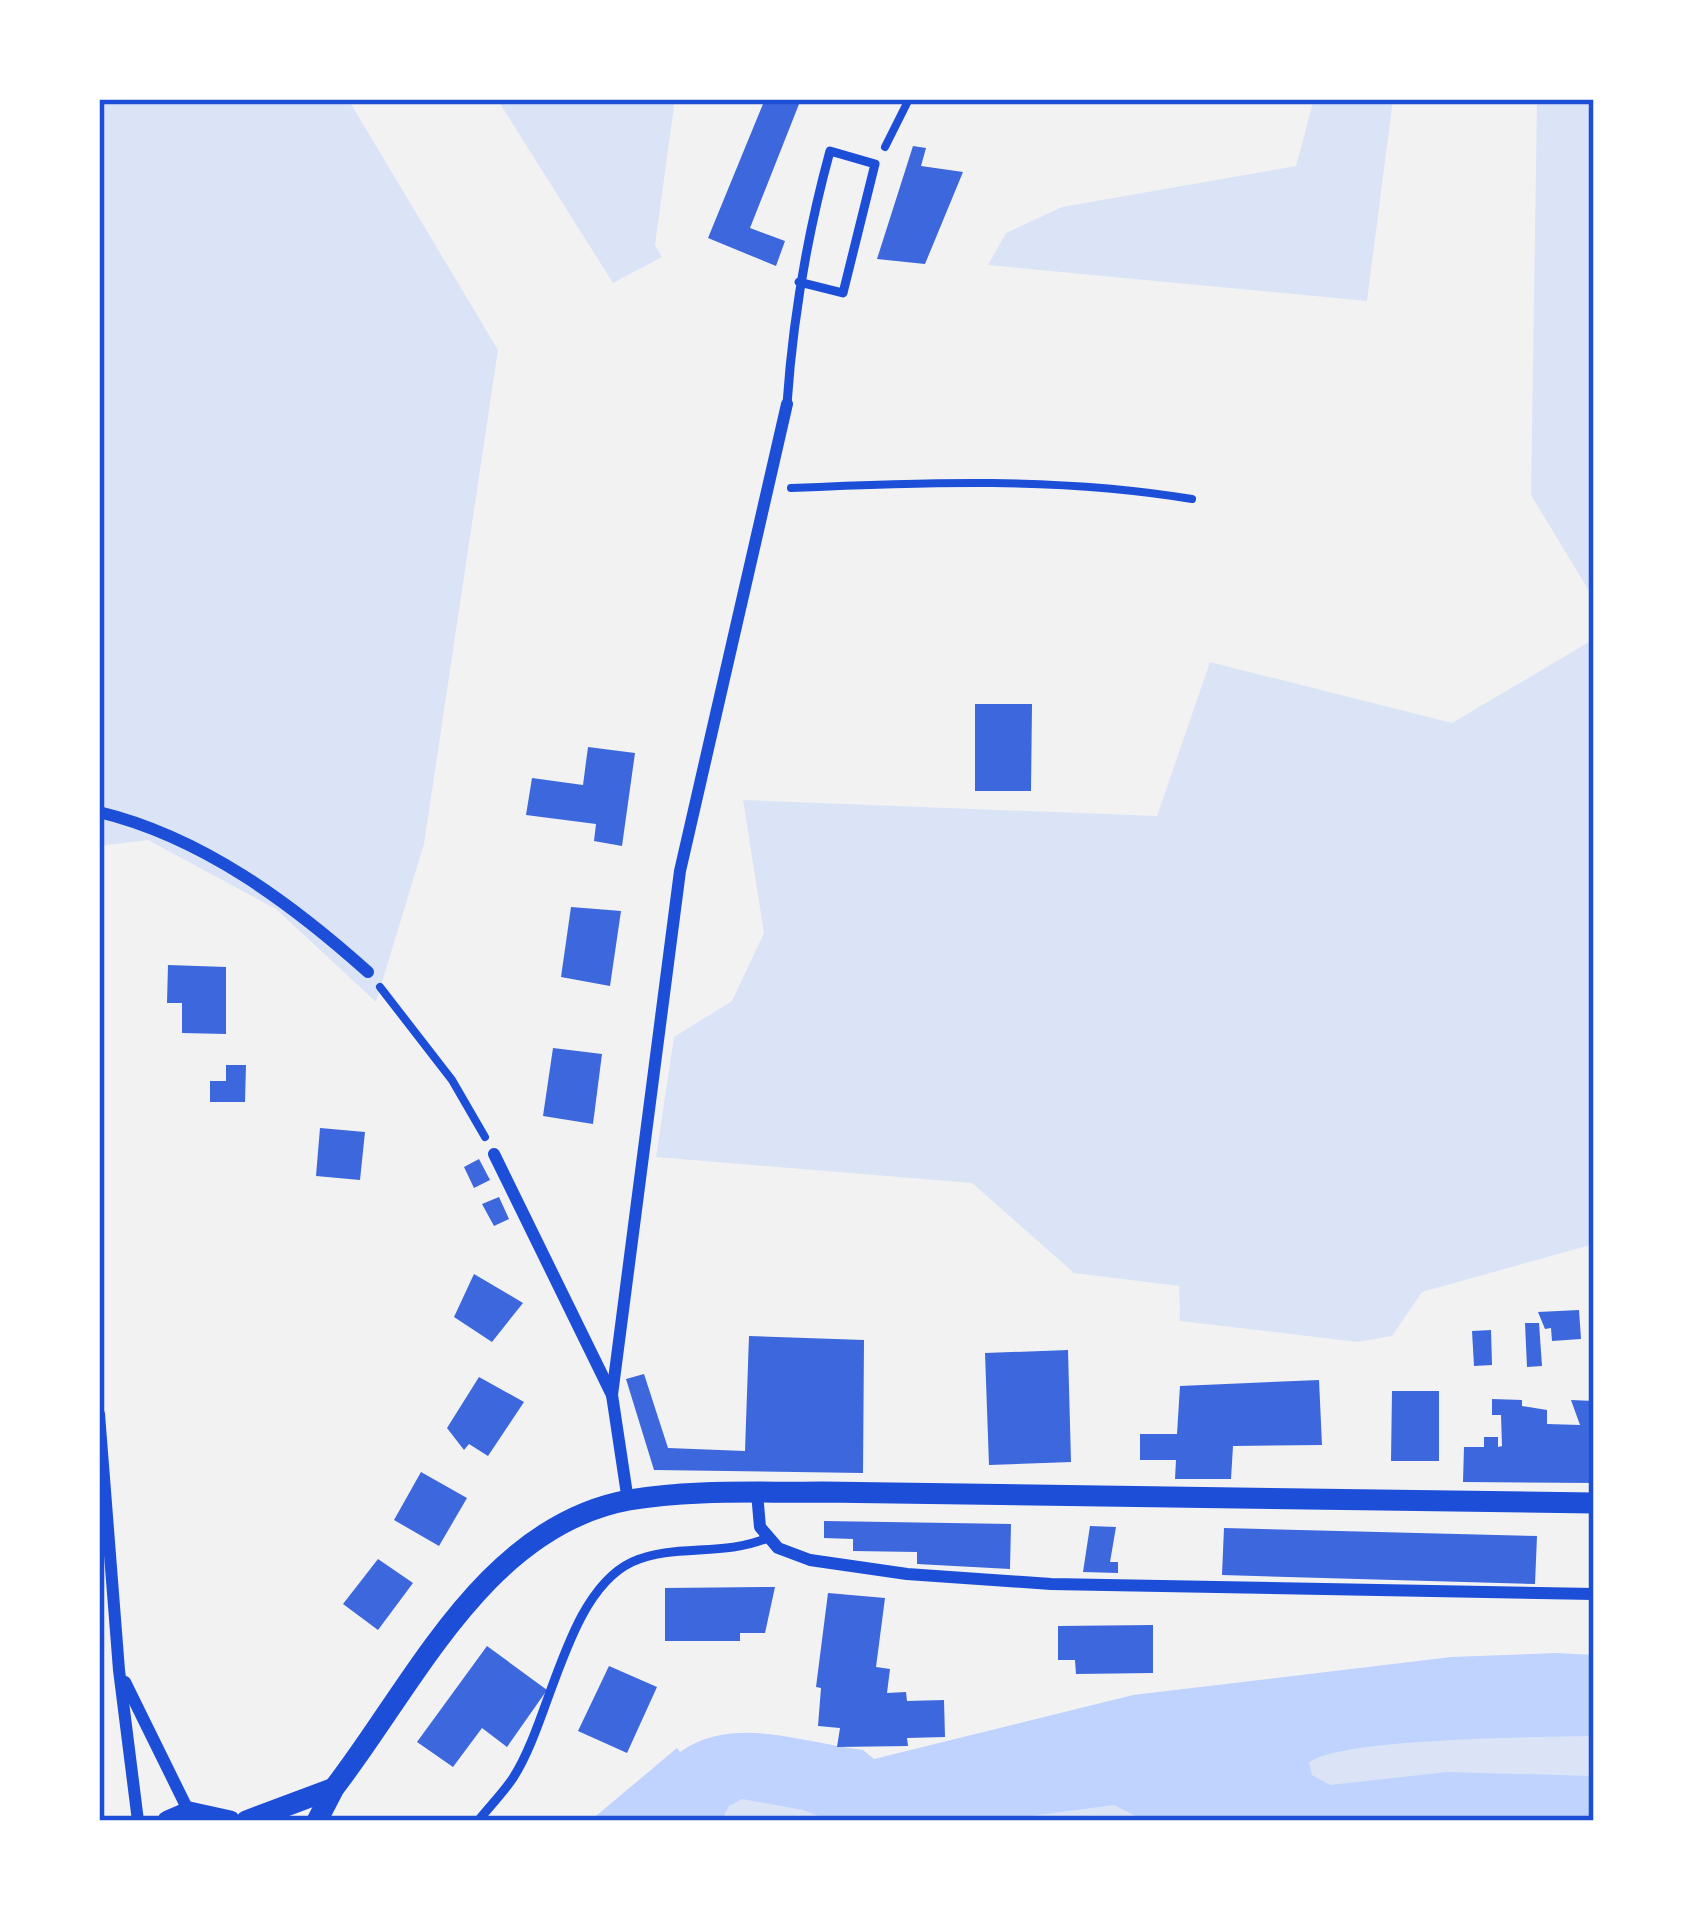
<svg xmlns="http://www.w3.org/2000/svg" width="1693" height="1920" viewBox="0 0 1693 1920" font-family="'Crimson Pro',serif">
  <style>
    .green { fill: #dbe4f7 }
    .water { fill: #bfd3fe }
    .building { fill: #3d67dc }
    .lines { fill: none; stroke-linecap: round; stroke-linejoin: round }
    .path { stroke: #1d4ed8; stroke-width: 8 }
    .service { stroke: #1d4ed8; stroke-width: 9 }
    .minor { stroke: #1d4ed8; stroke-width: 12 }
    .tertiary { stroke: #1d4ed8; stroke-width: 21 }
    .neatline { fill: none; stroke: #1d4ed8; stroke-width: 4.5 }
  </style>
  <rect width="100%" height="100%" fill="#f2f2f2"/>
  <!-- green -->
  <g class="green">
    <path d="M99 99H348L498 350 424 844 376 1002 276 909 148 840 99 846Z"/>
    <path d="M497 99H675L655 245 662 257 613 283Z"/>
    <path d="M1314 99H1393L1367 301 988 265 1006 233 1062 207 1296 166Z"/>
    <path d="M1537 99H1594V599L1531 495Z"/>
    <path d="M1594 639V1244L1422 1292 1392 1336 1358 1342 1180 1321 1179 1286 1074 1273 972 1183 656 1157 674 1037 732 1001 764 933 743 800 1157 816 1210 662 1452 723Z"/>
    <path d="M1594 1709V1821H691L731 1785Z"/>
  </g>
  <!-- water -->
  <path class="water" d="M1556 1653 1594 1655V1736C1546 1737 1336 1738 1309 1763L1312 1775 1330 1785 1447 1772 1594 1776V1821H1145L1114 1805 994 1821H831L803 1810 742 1799 729 1806 721 1821H590L677 1748 680 1752C734 1714 803 1743 863 1750L874 1759 1133 1695 1451 1657Z"/>
  <!-- building -->
  <g class="building">
    <path d="M765 99H801L750 228 785 241 776 266 708 238Z"/>
    <path d="M913 146 926 148 921 166 963 172 925 264 877 259Z"/>
    <path d="M975 704H1032L1031 791H975Z"/>
    <path d="M588 747 635 753 622 846 594 841 596 824 526 815 532 778 583 785Z"/>
    <path d="M571 907 621 911 610 986 561 977Z"/>
    <path d="M168 965 226 967V1034L182 1033V1003H167Z"/>
    <path d="M553 1048 602 1054 593 1124 543 1116Z"/>
    <path d="M226 1065H246L245 1102H210V1081H226Z"/>
    <path d="M320 1128 365 1132 360 1180 316 1176Z"/>
    <path d="M479 1159 490 1180 474 1188 464 1167Z"/>
    <path d="M499 1197 509 1219 494 1226 482 1204Z"/>
    <path d="M474 1274 523 1303 492 1342 454 1317Z"/>
    <path d="M1579 1310 1581 1339 1552 1341 1551 1328 1545 1329 1538 1312Z"/>
    <path d="M1525 1323H1539L1542 1366 1527 1367Z"/>
    <path d="M1491 1330 1492 1365 1474 1366 1472 1331Z"/>
    <path d="M749 1336 864 1340 863 1473 654 1470 626 1379 644 1374 668 1448 745 1451Z"/>
    <path d="M1068 1350 1071 1462 989 1465 985 1353Z"/>
    <path d="M479 1377 524 1402 488 1456 469 1444 464 1450 447 1428Z"/>
    <path d="M1319 1380 1322 1445 1233 1446 1231 1479H1175L1176 1460H1140V1434H1177L1180 1386Z"/>
    <path d="M1392 1391H1439V1461H1391Z"/>
    <path d="M1492 1399 1522 1400V1406L1547 1410V1424L1580 1425 1571 1400 1594 1401V1483L1463 1482 1464 1447H1484V1437H1498V1447L1502 1446 1501 1415H1492Z"/>
    <path d="M421 1472 467 1498 439 1546 394 1520Z"/>
    <path d="M824 1521 1011 1524 1010 1569 917 1564V1552L853 1551V1539L824 1538Z"/>
    <path d="M1090 1526 1116 1527 1110 1562H1118V1573L1083 1572Z"/>
    <path d="M1224 1528 1537 1536 1535 1584 1222 1575Z"/>
    <path d="M378 1559 413 1583 378 1630 343 1604Z"/>
    <path d="M775 1587 765 1633H740V1641H665V1588Z"/>
    <path d="M828 1593 885 1598 876 1667 890 1669 887 1693 906 1692 907 1701 944 1700 945 1737 907 1738 908 1746 837 1747 840 1728 818 1726 821 1688 816 1687Z"/>
    <path d="M1153 1625V1673L1076 1674 1075 1660H1058V1626Z"/>
    <path d="M487 1646 547 1690 507 1747 482 1728 453 1767 417 1742Z"/>
    <path d="M609 1666 657 1687 627 1753 578 1731Z"/>
  </g>
  <g class="lines">
    <!-- path -->
    <g class="path">
      <path d="M885 147 909 99"/>
      <path d="M791 488C925 482 1060 477 1192 499"/>
      <path d="M380 987 452 1080 485 1137"/>
    </g>
    <!-- service -->
    <g class="service">
      <path d="M787 404C793 317 807 235 830 151L875 164 843 293 799 282"/>
      <path d="M478 1821C489 1807 503 1793 513 1778 551 1720 566 1593 632 1562 674 1543 723 1557 767 1538"/>
    </g>
    <!-- minor -->
    <g class="minor">
      <path d="M99 812C202 837 291 903 368 972"/>
      <path d="M494 1154 612 1395"/>
      <path d="M99 1414 119 1670 138 1821"/>
      <path d="M757 1493 760 1527 778 1548 810 1560 907 1574 1051 1584 1594 1594"/>
      <path d="M628 1501 612 1395 680 871 787 404"/>
      <path d="M125 1682 189 1812"/>
    </g>
    <!-- tertiary -->
    <g class="tertiary">
      <path d="M168 1821 189 1812 230 1821"/>
      <path d="M246 1821 334 1788"/>
      <path d="M317 1821 334 1788C414 1685 485 1526 629 1500 692 1489 759 1493 822 1492L1594 1503"/>
    </g>
  </g>
  <!-- border -->
  <rect width="1693" height="1920" fill="none" stroke="#ffffff" stroke-width="204"/>
  <rect x="102" y="102" width="1489" height="1716" class="neatline"/>
</svg>
